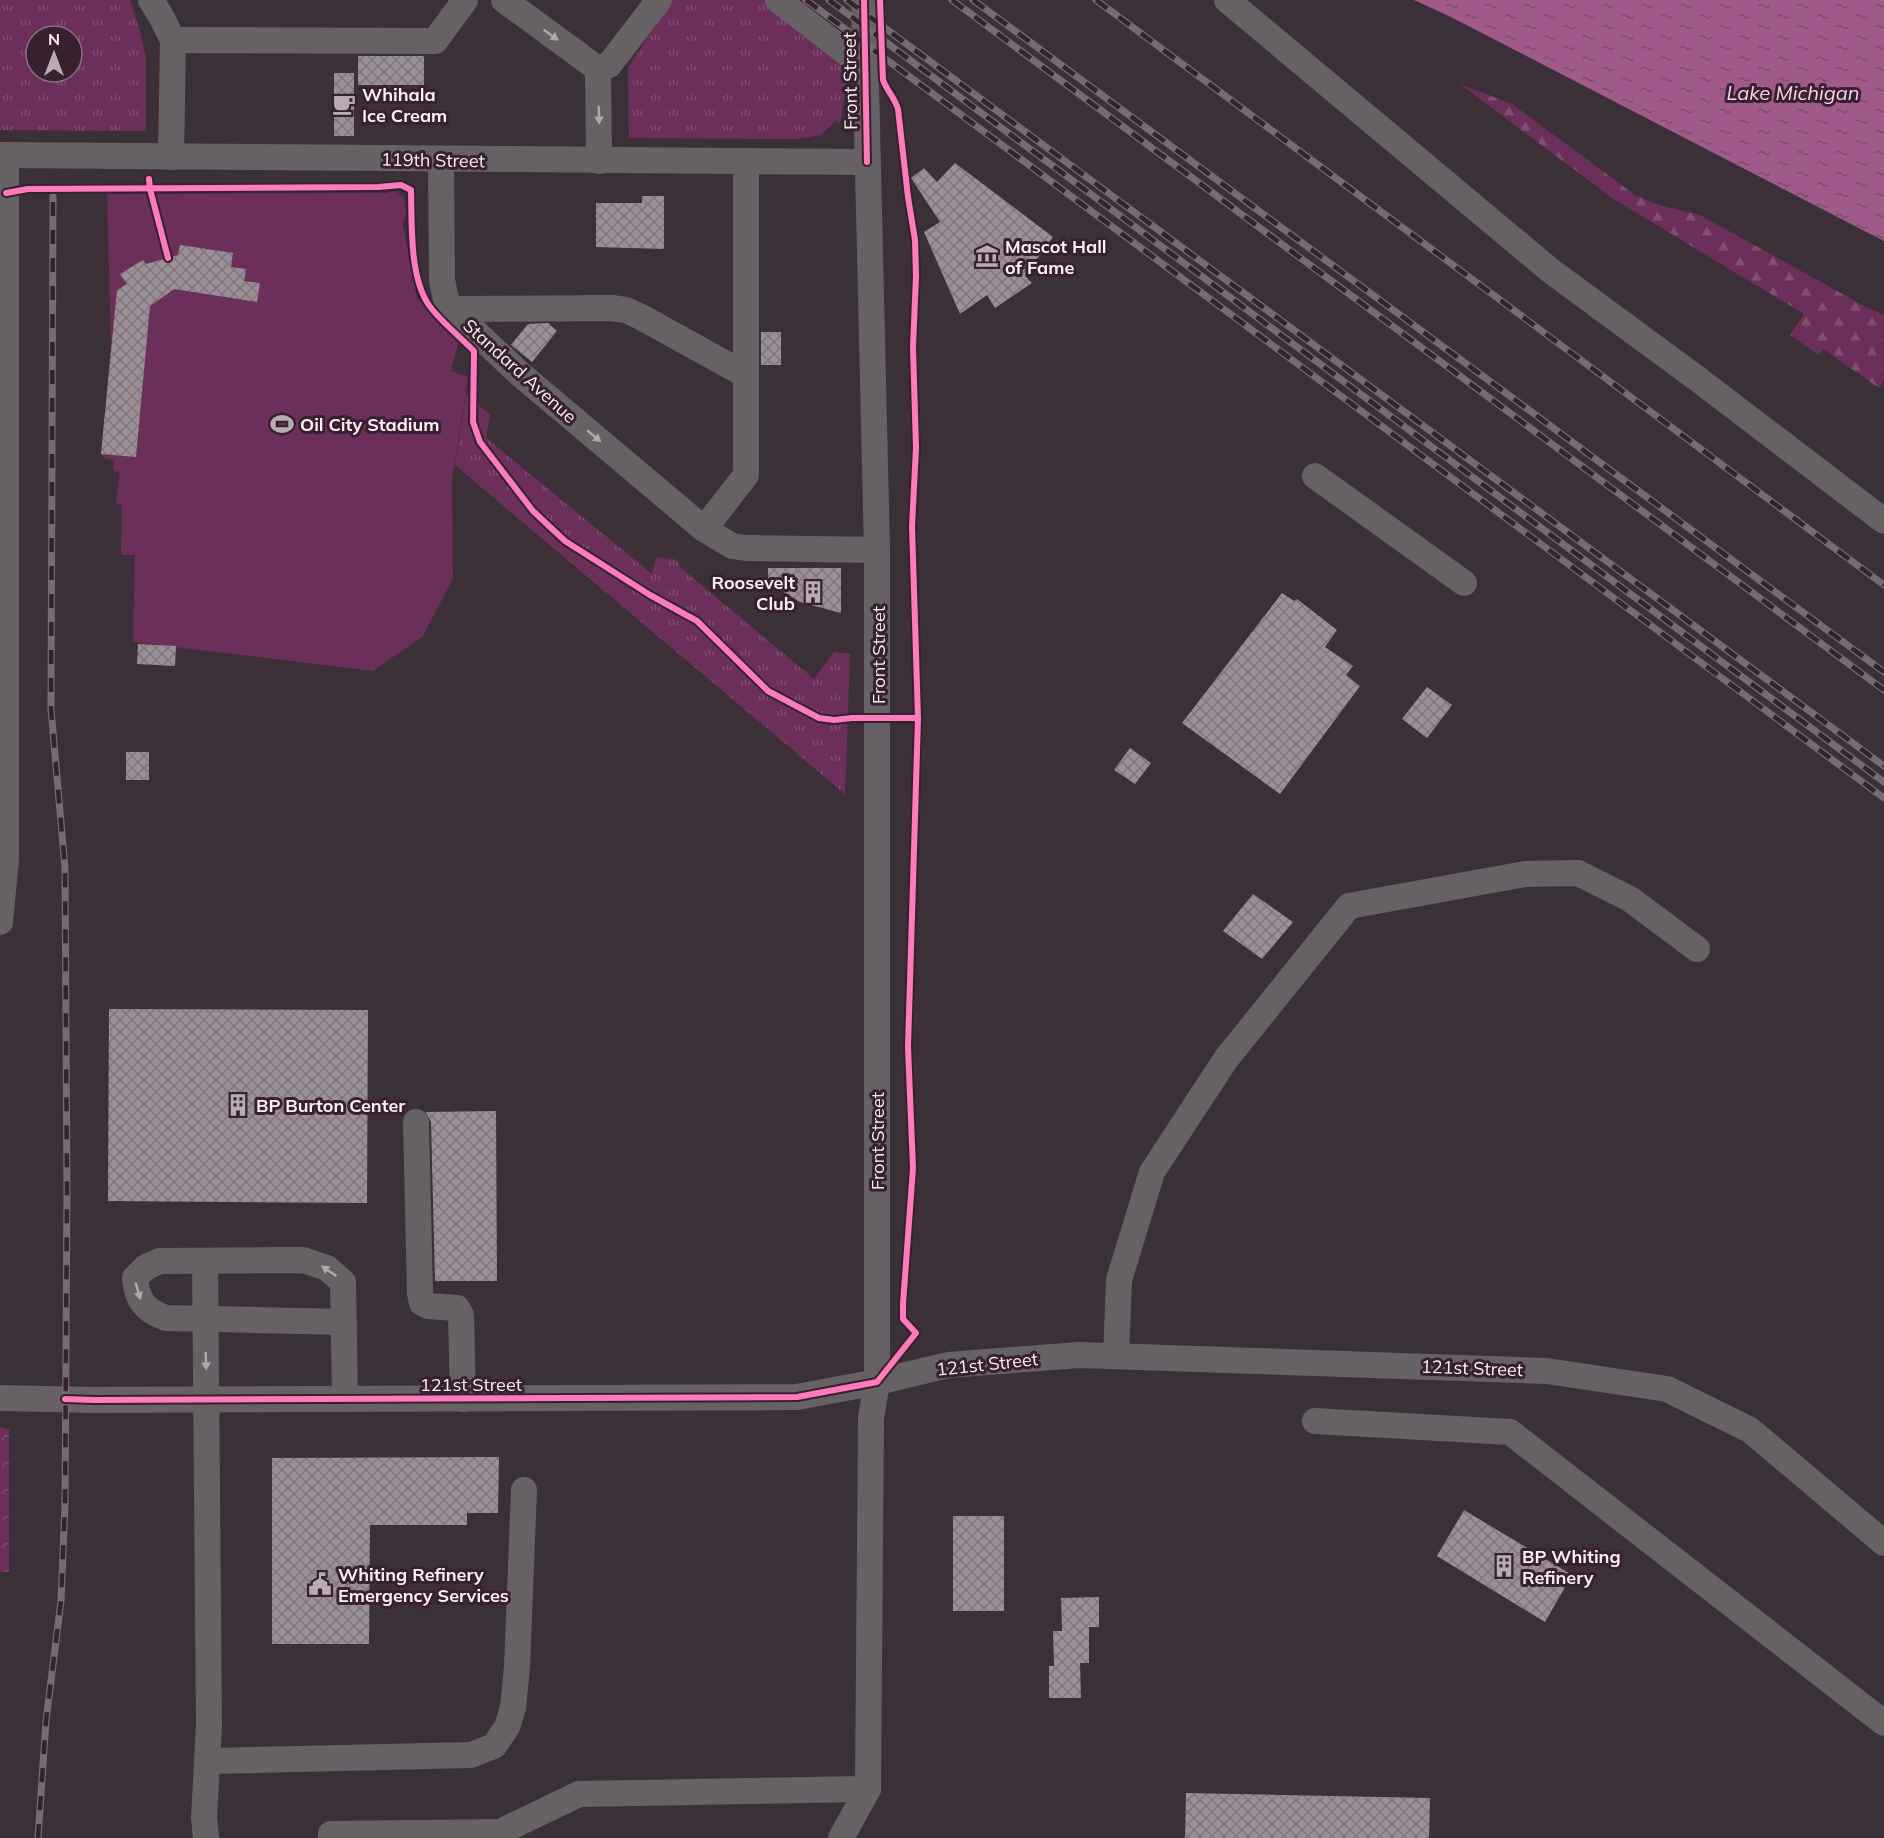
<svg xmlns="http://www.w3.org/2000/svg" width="1884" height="1838" viewBox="0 0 1884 1838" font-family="Mulish,sans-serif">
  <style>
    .grass { fill: url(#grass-tufts); fill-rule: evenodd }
    .forest { fill: url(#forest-firs) }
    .park { fill: url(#park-crowns) }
    .garden { fill: #6c2f5a }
    .water { fill: url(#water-ripples) }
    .building { fill: url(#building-cross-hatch) }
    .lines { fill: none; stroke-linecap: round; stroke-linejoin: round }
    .minor { stroke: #666165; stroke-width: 26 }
    .rail-casing { stroke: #736c71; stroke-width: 7 }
    .rail { stroke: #37212f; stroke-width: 4.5; stroke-dasharray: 14; stroke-linecap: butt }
    .cycleway-casing { stroke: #37212f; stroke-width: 10 }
    .cycleway { stroke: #fd7abc; stroke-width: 6 }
    .oneway { fill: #b1a7ae }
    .labels { text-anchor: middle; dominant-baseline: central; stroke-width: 6; stroke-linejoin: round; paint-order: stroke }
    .street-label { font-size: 18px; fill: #fcedf6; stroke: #37212f }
    .poi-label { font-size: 18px; font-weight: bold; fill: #fcedf6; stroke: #37212f; text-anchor: start }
    .water-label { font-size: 20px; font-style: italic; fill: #fdd2ed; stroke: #37212f }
  </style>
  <defs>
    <pattern id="grass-tufts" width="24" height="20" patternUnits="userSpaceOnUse" patternTransform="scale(1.5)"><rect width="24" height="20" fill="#6c2f5a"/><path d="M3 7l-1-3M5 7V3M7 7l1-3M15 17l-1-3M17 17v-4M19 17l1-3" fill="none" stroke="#824d72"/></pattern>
    <pattern id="forest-firs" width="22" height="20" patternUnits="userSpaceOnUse" patternTransform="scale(1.5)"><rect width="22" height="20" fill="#6c2f5a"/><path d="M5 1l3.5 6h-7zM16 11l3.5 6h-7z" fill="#824d72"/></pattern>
    <pattern id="park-crowns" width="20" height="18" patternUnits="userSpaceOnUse" patternTransform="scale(1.5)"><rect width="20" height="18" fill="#6c2f5a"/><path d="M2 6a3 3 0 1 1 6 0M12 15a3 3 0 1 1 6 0" fill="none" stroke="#824d72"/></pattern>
    <pattern id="water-ripples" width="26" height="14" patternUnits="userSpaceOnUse" patternTransform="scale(1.5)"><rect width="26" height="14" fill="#a05a89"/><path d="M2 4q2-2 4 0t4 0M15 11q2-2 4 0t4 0" fill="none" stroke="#76506a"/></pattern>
    <pattern id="building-cross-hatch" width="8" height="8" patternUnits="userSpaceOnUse" patternTransform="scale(1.5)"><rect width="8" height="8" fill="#9a8f96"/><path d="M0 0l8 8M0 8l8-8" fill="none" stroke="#7f767b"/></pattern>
  </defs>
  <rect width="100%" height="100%" fill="#3c3038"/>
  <!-- grass -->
  <g class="grass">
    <path d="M0 0H130L140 31 146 58V131L0 130ZM36 36H72V72H36Z"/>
    <path d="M672 0H766L851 63 840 123 835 121 821 135 796 139 629 138 628 68Z"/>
    <path d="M466 394 490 415 486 438 652 574 656 557 677 560 681 568 814 679 834 652 850 654 845 794 455 465Z"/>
  </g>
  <!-- forest -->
  <path class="forest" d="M1460 84 1512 104 1635 195 1659 205 1700 215 1864 306 1884 315V381L1879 388 1823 349 1819 355 1790 335 1804 314 1615 200Z"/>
  <!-- park -->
  <path class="park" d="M0 1427 9 1429V1572H0Z"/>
  <!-- garden -->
  <path class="garden" d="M397 191 404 199 406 211 403 225 417 298 458 343 451 371 468 377 452 481 453 578 423 636 373 671 133 642 135 555H121L122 505 116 503 120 472 114 471V460L106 459 101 454 111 345 107 194 385 193Z"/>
  <!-- water -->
  <path class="water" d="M1414 0H1884V241L1451 17Z"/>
  <!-- building -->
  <g class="building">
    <rect x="358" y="56" width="66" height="29"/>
    <rect x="334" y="73" width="20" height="63"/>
    <path d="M955 163 1053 237 1025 276 1032 283 995 308 987 295 960 314 924 232 940 222 911 178 924 168 937 182Z"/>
    <path d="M642 196H664V249L596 247V203H642Z"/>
    <path d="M180 245 233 253 231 267 246 269 244 281 260 283 257 302 174 289 150 306 136 457 101 454 117 290 127 284 120 274 143 260 146 264 178 255Z"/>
    <path d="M548 323 557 331 532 362 511 345 528 324Z"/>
    <rect x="761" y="332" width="20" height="33"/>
    <path d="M768 568H841V613L800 602 768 582Z"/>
    <path d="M1282 593 1294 601 1297 599 1337 630 1325 647 1353 666 1346 675 1360 686 1280 794 1182 723Z"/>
    <path d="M138 644 176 646 175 666 137 664Z"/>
    <path d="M1427 687 1452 705 1427 738 1402 719Z"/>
    <path d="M1130 748 1151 763 1135 784 1114 770Z"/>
    <rect x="126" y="752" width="23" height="28"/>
    <path d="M1253 894 1293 922 1262 959 1223 931Z"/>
    <path d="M109 1009 368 1010 367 1203 108 1201Z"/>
    <path d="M496 1111 497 1281H435L431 1122 426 1112Z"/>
    <path d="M499 1457 498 1513H467V1525H370L369 1644H272V1458Z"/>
    <path d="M1464 1510 1572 1575 1545 1622 1437 1556Z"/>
    <rect x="953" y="1516" width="51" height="95"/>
    <path d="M1099 1597V1627H1089V1663H1080L1081 1698H1049V1666H1054L1053 1631H1062L1061 1598Z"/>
    <path d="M1186 1793 1430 1798 1429 1838H1185Z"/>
  </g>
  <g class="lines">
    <!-- minor -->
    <g class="minor">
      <path d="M151 0 162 18 173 40 171 157"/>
      <path d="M504 0 598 69"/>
      <path d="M778 0 865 67"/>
      <path d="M1227 0 1551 271 1699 380 1884 521"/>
      <path d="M173 40 435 41 465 0"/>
      <path d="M598 69 609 65 659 0"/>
      <path d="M598 69 599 161"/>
      <path d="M0 155 867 162"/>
      <path d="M441 160 442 279 445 296 451 309 520 374 704 529 732 546 746 548 877 550"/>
      <path d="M451 309 611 308 626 310 641 317 746 375"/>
      <path d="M1315 476 1464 583"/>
      <path d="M704 529 746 475V163"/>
      <path d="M0 922 6 859V155"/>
      <path d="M416 1122 420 1293 422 1303 428 1306 457 1308 461 1315 463 1399"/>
      <path d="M205 1261 209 1726 204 1817 206 1838"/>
      <path d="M344 1322 166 1318C144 1310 137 1300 135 1278L146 1267 160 1261 303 1260 327 1268 343 1282 345 1399"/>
      <path d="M1116 1356 1119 1280 1152 1172 1226 1059 1349 906 1525 874 1578 873 1630 899 1697 949"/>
      <path d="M0 1398 94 1400 797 1397 877 1382 948 1365 1079 1355 1547 1371 1667 1389 1750 1430 1884 1543"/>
      <path d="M1315 1421 1510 1432 1884 1723"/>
      <path d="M207 1761 471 1755 494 1746 507 1727 513 1708 517 1667 524 1490"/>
      <path d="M331 1838V1834L500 1832 579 1794 868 1789"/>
      <path d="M841 1838 868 1789 871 1418 877 1382V550L864 0"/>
    </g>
    <!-- rail casing -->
    <g class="rail-casing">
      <g id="rail">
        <path d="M806 0 1884 798"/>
        <path d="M829 0 1884 782"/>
        <path d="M847 0 1884 766"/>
        <path d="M952 0 1884 690"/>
        <path d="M973 0 1884 672"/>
        <path d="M1096 0 1884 585"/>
        <path d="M38 1838 46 1721 61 1601 65 1505 67 1191 65 868 51 709 53 196"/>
      </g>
    </g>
    <!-- rail -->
    <use href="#rail" class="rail"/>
    <!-- cycleway casing -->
    <g class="cycleway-casing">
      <g id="cycleway">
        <path d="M864 0 867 162"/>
        <path d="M149 179 150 189 168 258"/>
        <path d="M6 193 28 189 378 187 401 185 411 190C412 224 409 280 431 308 443 323 460 337 474 351L473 422 480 442 533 511 565 541 650 595 697 621 768 691 819 718 834 720 852 718H918"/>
        <path d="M65 1399 94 1400 797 1397 877 1382 916 1333 903 1319V1304L913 1168 908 1047 918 718 912 526 916 448 913 347 916 276 915 240 908 197 898 109C895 98 887 91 883 80L880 0"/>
      </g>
    </g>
    <!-- cycleway -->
    <use href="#cycleway" class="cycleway"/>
  </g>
  <!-- one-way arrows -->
  <defs><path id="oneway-solid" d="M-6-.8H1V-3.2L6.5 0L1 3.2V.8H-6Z" transform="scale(1.5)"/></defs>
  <g class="oneway">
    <use href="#oneway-solid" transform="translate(551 35) rotate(36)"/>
    <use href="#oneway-solid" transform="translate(599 115) rotate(89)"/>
    <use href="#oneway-solid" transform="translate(594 436) rotate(40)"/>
    <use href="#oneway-solid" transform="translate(329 1271) rotate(-146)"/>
    <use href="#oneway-solid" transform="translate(138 1291) rotate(74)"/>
    <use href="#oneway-solid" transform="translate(206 1361) rotate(88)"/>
  </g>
  <!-- icons -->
  <defs>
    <g id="cafe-bare" transform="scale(1.8)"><path d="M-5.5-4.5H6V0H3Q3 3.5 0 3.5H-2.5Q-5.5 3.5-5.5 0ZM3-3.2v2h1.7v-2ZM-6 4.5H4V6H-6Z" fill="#b9abb4" stroke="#37212f" stroke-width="2.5" paint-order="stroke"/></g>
    <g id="museum-bare" transform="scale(1.8)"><path d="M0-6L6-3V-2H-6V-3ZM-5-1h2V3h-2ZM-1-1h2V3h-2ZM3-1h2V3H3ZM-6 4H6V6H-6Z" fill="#b9abb4" stroke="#37212f" stroke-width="2.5" paint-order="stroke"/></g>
    <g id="stadium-bare" transform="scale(1.8)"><path d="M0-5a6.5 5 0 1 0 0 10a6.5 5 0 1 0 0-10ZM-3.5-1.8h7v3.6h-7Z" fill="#b9abb4" stroke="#37212f" stroke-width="2.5" paint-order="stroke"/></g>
    <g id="building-bare" transform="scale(1.8)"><path d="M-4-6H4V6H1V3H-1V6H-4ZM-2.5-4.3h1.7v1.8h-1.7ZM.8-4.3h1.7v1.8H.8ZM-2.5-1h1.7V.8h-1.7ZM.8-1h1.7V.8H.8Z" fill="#b9abb4" stroke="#37212f" stroke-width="2.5" paint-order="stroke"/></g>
    <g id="civic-bare" transform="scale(1.8)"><path d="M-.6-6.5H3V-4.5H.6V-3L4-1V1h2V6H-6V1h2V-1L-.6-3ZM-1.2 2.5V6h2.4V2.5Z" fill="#b9abb4" stroke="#37212f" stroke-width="2.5" paint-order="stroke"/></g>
  </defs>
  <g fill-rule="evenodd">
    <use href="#cafe-bare" x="344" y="104"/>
    <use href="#museum-bare" x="987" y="256"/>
    <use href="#stadium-bare" x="282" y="424"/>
    <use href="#building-bare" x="813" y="592"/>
    <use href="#building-bare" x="238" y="1105"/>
    <use href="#building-bare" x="1504" y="1566"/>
    <use href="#civic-bare" x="320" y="1584"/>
  </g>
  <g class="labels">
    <!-- street labels -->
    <g class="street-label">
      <text transform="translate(850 81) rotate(-91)">Front Street</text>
      <text transform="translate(433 160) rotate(1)">119th Street</text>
      <text transform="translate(520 371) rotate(42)">Standard Avenue</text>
      <text transform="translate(878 655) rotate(-90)">Front Street</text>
      <text transform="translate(877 1141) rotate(-90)">Front Street</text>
      <text transform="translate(987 1364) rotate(-6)">121st Street</text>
      <text transform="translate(1472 1368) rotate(2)">121st Street</text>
      <text x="471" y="1384">121st Street</text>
    </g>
    <!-- poi labels -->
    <g class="poi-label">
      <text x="362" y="94">Whihala<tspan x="362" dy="21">Ice Cream</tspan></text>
      <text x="1005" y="246">Mascot Hall<tspan x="1005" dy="21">of Fame</tspan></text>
      <text x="300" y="424">Oil City Stadium</text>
      <text x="795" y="582" text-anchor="end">Roosevelt<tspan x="795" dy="21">Club</tspan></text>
      <text x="256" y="1105">BP Burton Center</text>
      <text x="1522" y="1556">BP Whiting<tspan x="1522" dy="21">Refinery</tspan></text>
      <text x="338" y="1574">Whiting Refinery<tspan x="338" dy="21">Emergency Services</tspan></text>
    </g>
    <!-- water labels -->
    <g class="water-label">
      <text x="1793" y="92">Lake Michigan</text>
    </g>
  </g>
  <!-- north arrow -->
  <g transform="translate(54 54)"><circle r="28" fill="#37212f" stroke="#86737f" stroke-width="1.5"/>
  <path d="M0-4.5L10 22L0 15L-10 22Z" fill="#b9abb4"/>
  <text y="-9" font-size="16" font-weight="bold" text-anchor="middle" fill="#fcedf6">N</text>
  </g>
</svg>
